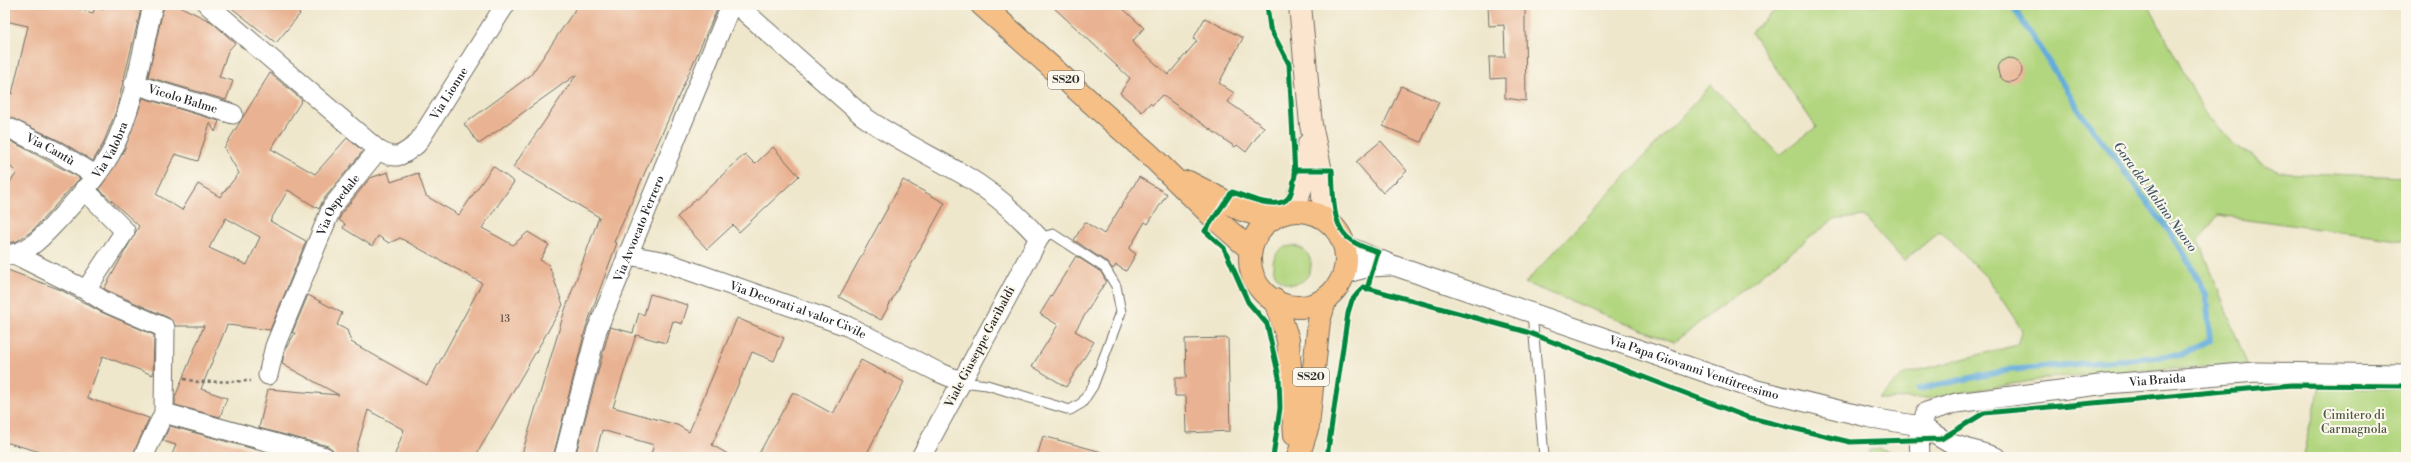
<svg xmlns="http://www.w3.org/2000/svg" width="2411" height="462" viewBox="0 0 2411 462" font-family="'Libre Bodoni',serif">
  <style>
    .green { fill: #b2d67f; stroke: #6e8055 }
    .lines { fill: none; stroke-linecap: round; stroke-linejoin: round }
    .stream { stroke: #63acda; stroke-width: 6 }
    .building { fill: #e9b292; fill-rule: evenodd }
    .lane-casing { stroke: #706d63; stroke-width: 11 }
    .street-casing { stroke: #706d63; stroke-width: 21 }
    .secondary-casing { stroke: #706d63; stroke-width: 24 }
    .primary-casing { stroke: #706d63; stroke-width: 24 }
    .path { stroke: #706d63; stroke-width: 2.5; stroke-dasharray: 3 3; stroke-linecap: butt }
    .lane { stroke: #fff; stroke-width: 9 }
    .street { stroke: #fff; stroke-width: 19 }
    .secondary { stroke: #fbe5cf; stroke-width: 22 }
    .primary { stroke: #f5bf86; stroke-width: 22 }
    .cycleway-casing { stroke: #fbf7ec; stroke-width: 8 }
    .cycleway { stroke: #00873e; stroke-width: 5 }
    .labels { text-anchor: middle; dominant-baseline: central; stroke-width: 4; stroke-linejoin: round; paint-order: stroke }
    .number-label { font-size: 10px; fill: #5a4d45 }
    .shield { fill: #fbf7ec; stroke: #696865; stroke-width: 1 }
    .shield-label { font-size: 11px; font-weight: bold; fill: #2b2b2b }
    .street-label { font-size: 12px; fill: #2b2b2b; stroke: #fbf7ec }
    .park-label { font-size: 12px; fill: #4d5640; stroke: #fbf7ec }
    .water-label { font-size: 13px; font-style: italic; fill: #3f5868; stroke: #fbf7ec }
  </style>
  <rect width="100%" height="100%" fill="#fbf7ec"/>
  <filter id="ink" filterUnits="userSpaceOnUse"><feTurbulence type="fractalNoise" baseFrequency=".025" numOctaves="2"/><feDisplacementMap in="SourceGraphic" scale="8" xChannelSelector="R" yChannelSelector="G"/><feConvolveMatrix kernelMatrix="1 2 1 2 8 2 1 2 1" color-interpolation-filters="sRGB"/></filter>
  <filter id="wash" filterUnits="userSpaceOnUse"><feTurbulence type="fractalNoise" baseFrequency=".012" numOctaves="4" result="noise"/><feDisplacementMap in="SourceGraphic" scale="16" xChannelSelector="R" yChannelSelector="G"/><feGaussianBlur stdDeviation="0.9" result="paint"/><feColorMatrix in="noise" values="0 0 0 0 0 0 0 0 0 0 0 0 0 0 0 0 0 1.4 0 .05"/><feComposite in="paint" operator="in"/></filter>
  <g filter="url(#wash)">
    <rect width="100%" height="100%" fill="#efe7cc"/>
    <!-- green -->
    <g class="green">
      <path d="M1781 5H2149L2203 110 2232 143 2278 172 2406 177V241L2218 215 2199 240 2247 364 2055 377 1929 398 1878 399 1904 374 2017 345 2022 330 1989 280 1940 231 1904 261 1864 216 1833 220 1674 342 1525 283 1711 85 1780 155 1816 127 1751 32Z"/>
      <circle cx="1292" cy="265" r="19"/>
      <path d="M2320 387 2406 389V457H2302Z"/>
      <path d="M1881 449 1905 456V457H1867L1869 450Z"/>
    </g>
    <g class="lines">
      <!-- stream -->
      <path class="stream" d="M1918 389 2009 370 2180 355 2210 340 2206 294 2178 243 2084 117 2012 5"/>
    </g>
    <g id="blocks">
      <!-- building -->
      <g class="building">
        <path d="M5 5H62L93 13 95 7 103 10 104 5H142L116 111 103 144 93 161 62 142 5 115V91L12 94 28 26 5 21Z"/>
        <path d="M164 5H177L212 22 235 43 228 51 219 77 233 81 226 100 148 77Z"/>
        <path d="M228 5H289L300 14 276 43Z"/>
        <path d="M578 5H719L614 242 617 243 586 327 553 457H521L564 313 599 217 513 167 577 74 479 144 464 124 531 75Z"/>
        <path d="M1051 5H1119L1144 28 1132 42 1168 75 1197 41 1193 39 1205 18 1243 38 1219 83 1234 93 1228 102 1264 127 1246 152 1237 145 1235 147 1162 95 1152 105 1150 103 1142 112 1120 93 1130 78Z"/>
        <path d="M1525 5V24L1526 101 1505 98V78L1490 79 1489 57H1505L1504 25 1489 26 1488 6Z"/>
        <circle cx="2010" cy="70" r="12"/>
        <path d="M270 73 302 100 271 149 315 174 347 138 363 151 323 200 319 209 288 190 270 221 306 241 270 330 227 325 201 389 227 398 220 417 175 405V397L204 326H175L169 318 104 289 139 226 99 189 123 153 143 98 219 121 215 132 210 123 198 161 175 154 156 194 182 210 198 184 220 197 239 173 224 148ZM226 218 260 237 247 265 209 248Z"/>
        <path d="M1401 86 1439 102 1421 142 1383 126Z"/>
        <path d="M9 140 80 178 32 231 17 241 5 244V188L17 173 5 161V144Z"/>
        <path d="M1381 141 1407 171 1383 193 1356 162Z"/>
        <path d="M773 147 799 176 739 232 733 225 707 249 677 217 745 154 755 164Z"/>
        <path d="M493 166 514 182 482 228 513 245 528 232 549 245 540 260 549 265 563 305 475 457H394L404 430 368 410 354 457H336L333 450 328 446 259 428 268 389 339 395 282 364 285 350 295 333H292L308 295 342 313 337 325 347 330 351 342 427 385 482 283 400 238 389 243 378 236 372 246 343 228 345 224 339 220 342 213 370 178 388 172 391 182 418 173 426 196 459 215Z"/>
        <path d="M1139 177 1167 194 1148 224 1145 222 1129 249 1136 254 1126 271 1116 265 1113 269 1108 263 1074 240 1085 222 1104 234Z"/>
        <path d="M903 180 945 203 881 320 839 297Z"/>
        <path d="M1076 256 1101 272 1106 281 1075 331 1094 342 1066 387 1032 366 1058 325 1040 314Z"/>
        <path d="M5 269 61 290 101 312 154 335 153 375 103 356 87 398 149 418 132 457H58L5 442Z"/>
        <path d="M650 294 688 305 682 324 673 321 666 343 636 335 613 407 677 425 689 432 737 318 784 338 774 361 752 352 712 445 733 457H650L654 445 602 430 595 457H575L610 327 633 333 639 313 644 315Z"/>
        <path d="M1228 338 1230 431 1187 433 1186 396H1175V378H1186L1185 339Z"/>
        <path d="M861 360 904 382 865 457H757L793 392 833 414Z"/>
        <path d="M170 426 283 457H171L176 445 163 441Z"/>
        <path d="M1043 436 1102 452 1101 457H1037Z"/>
      </g>
    </g>
  </g>
  <g filter="url(#ink)">
    <use href="#blocks" fill-opacity="0" stroke="#706d63" stroke-width="1"/>
    <g class="lines">
      <!-- lane casing -->
      <g class="lane-casing">
        <g id="lane">
          <path d="M1532 312 1544 457"/>
          <path d="M962 382 987 385 1070 410 1082 403 1093 386 1121 312 1116 286 1105 268 1053 234 1039 238"/>
        </g>
      </g>
      <!-- street casing -->
      <g class="street-casing">
        <g id="street">
          <path id="s1" d="M208 5 378 150C397 161 401 156 417 144L505 5"/>
          <path d="M737 5 863 116C895 139 930 155 964 175 991 191 1018 214 1039 238L921 457"/>
          <path id="s2" d="M134 84 233 114"/>
          <path id="s3" d="M5 126 57 152 95 175"/>
          <path d="M84 189 125 231 86 290"/>
          <path id="s4" d="M1344 245 1395 266 1757 390 1871 418 1921 426 1949 443 1996 457"/>
          <path d="M14 254 86 290 105 302 165 328 164 413 143 457"/>
          <path id="s5" d="M5 255C28 254 42 237 57 221 74 203 102 171 113 149 134 105 142 52 153 5"/>
          <path id="s6" d="M627 255 662 261 847 326 936 371 962 382"/>
          <path d="M1343 274 1369 267 1391 266"/>
          <path id="s7" d="M268 375 275 346 332 207 378 150"/>
          <path d="M164 413 325 457"/>
          <path id="s8" d="M564 457 597 330 731 5"/>
          <path id="s9" d="M1920 457 1919 435 1926 412 1956 403 2107 384 2256 372 2406 374"/>
        </g>
      </g>
      <!-- secondary casing -->
      <g class="secondary-casing">
        <g id="secondary">
          <path d="M1300 5 1311 125 1322 176 1324 218"/>
          <path d="M1293 211 1306 173 1309 144"/>
        </g>
      </g>
      <!-- primary casing -->
      <g class="primary-casing">
        <g id="primary">
          <path d="M982 5 1151 156 1214 218 1251 250"/>
          <path d="M1188 182 1242 210 1272 219"/>
          <circle cx="1298" cy="259" r="48"/>
          <path d="M1275 300 1288 340 1295 435"/>
          <path d="M1298 457 1308 426 1319 321 1326 298"/>
        </g>
      </g>
      <!-- path -->
      <path class="path" d="M184 379 198 382 251 381"/>
      <!-- lane -->
      <use href="#lane" class="lane"/>
      <!-- street -->
      <use href="#street" class="street"/>
      <!-- secondary -->
      <use href="#secondary" class="secondary"/>
      <!-- primary -->
      <use href="#primary" class="primary"/>
      <!-- cycleway casing -->
      <g class="cycleway-casing">
        <g id="cycleway">
          <path d="M1267 5 1270 28 1289 64 1295 175C1293 183 1293 191 1289 197 1278 212 1246 196 1232 192L1205 231 1224 248 1248 302 1267 324 1279 377 1280 408 1273 457"/>
          <path d="M1294 170H1332C1334 192 1330 227 1352 241 1359 246 1369 249 1378 252L1367 289"/>
          <path d="M1327 457 1348 313 1352 300 1363 287 1527 332 1747 417 1850 442 1941 439 1984 413 2292 385 2406 386"/>
        </g>
      </g>
      <!-- cycleway -->
      <use href="#cycleway" class="cycleway"/>
    </g>
  </g>
  <g class="labels">
    <!-- number labels -->
    <g class="number-label">
      <text x="505" y="319">13</text>
    </g>
    <!-- shield labels -->
    <g class="shield">
      <rect x="1048" y="71" width="36" height="18" rx="3"/>
      <rect x="1293" y="368" width="36" height="18" rx="3"/>
    </g>
    <g class="shield-label">
      <text x="1066" y="80">SS20</text>
      <text x="1311" y="377">SS20</text>
    </g>
    <!-- street labels -->
    <g class="street-label">
      <text stroke="none"><textPath href="#s1" startOffset="327">Via Lionne</textPath></text>
      <text stroke="none"><textPath href="#s2" startOffset="51">Vicolo Balme</textPath></text>
      <text stroke="none"><textPath href="#s5" startOffset="153">Via Valobra</textPath></text>
      <text stroke="none"><textPath href="#s3" startOffset="51">Via Cantù</textPath></text>
      <text stroke="none"><textPath href="#s7" startOffset="185">Via Ospedale</textPath></text>
      <text stroke="none"><textPath href="#s8" startOffset="241">Via Avvocato Ferrero</textPath></text>
      <text stroke="none"><textPath href="#s6" startOffset="180">Via Decorati al valor Civile</textPath></text>
      <text transform="translate(980 347) rotate(-62)">Viale Giuseppe Garibaldi</text>
      <text stroke="none"><textPath href="#s4" startOffset="371">Via Papa Giovanni Ventitreesimo</textPath></text>
      <text stroke="none"><textPath href="#s9" startOffset="280">Via Braida</textPath></text>
    </g>
    <!-- park labels -->
    <g class="park-label">
      <text x="2354" y="415">Cimitero di<tspan x="2354" dy="14">Carmagnola</tspan></text>
    </g>
    <!-- water labels -->
    <g class="water-label">
      <text transform="translate(2155 197) rotate(54)">Gora del Molino Nuovo</text>
    </g>
  </g>
  <!-- margin -->
  <rect width="2411" height="462" fill="none" stroke="#fbf7ec" stroke-width="20"/>
</svg>
